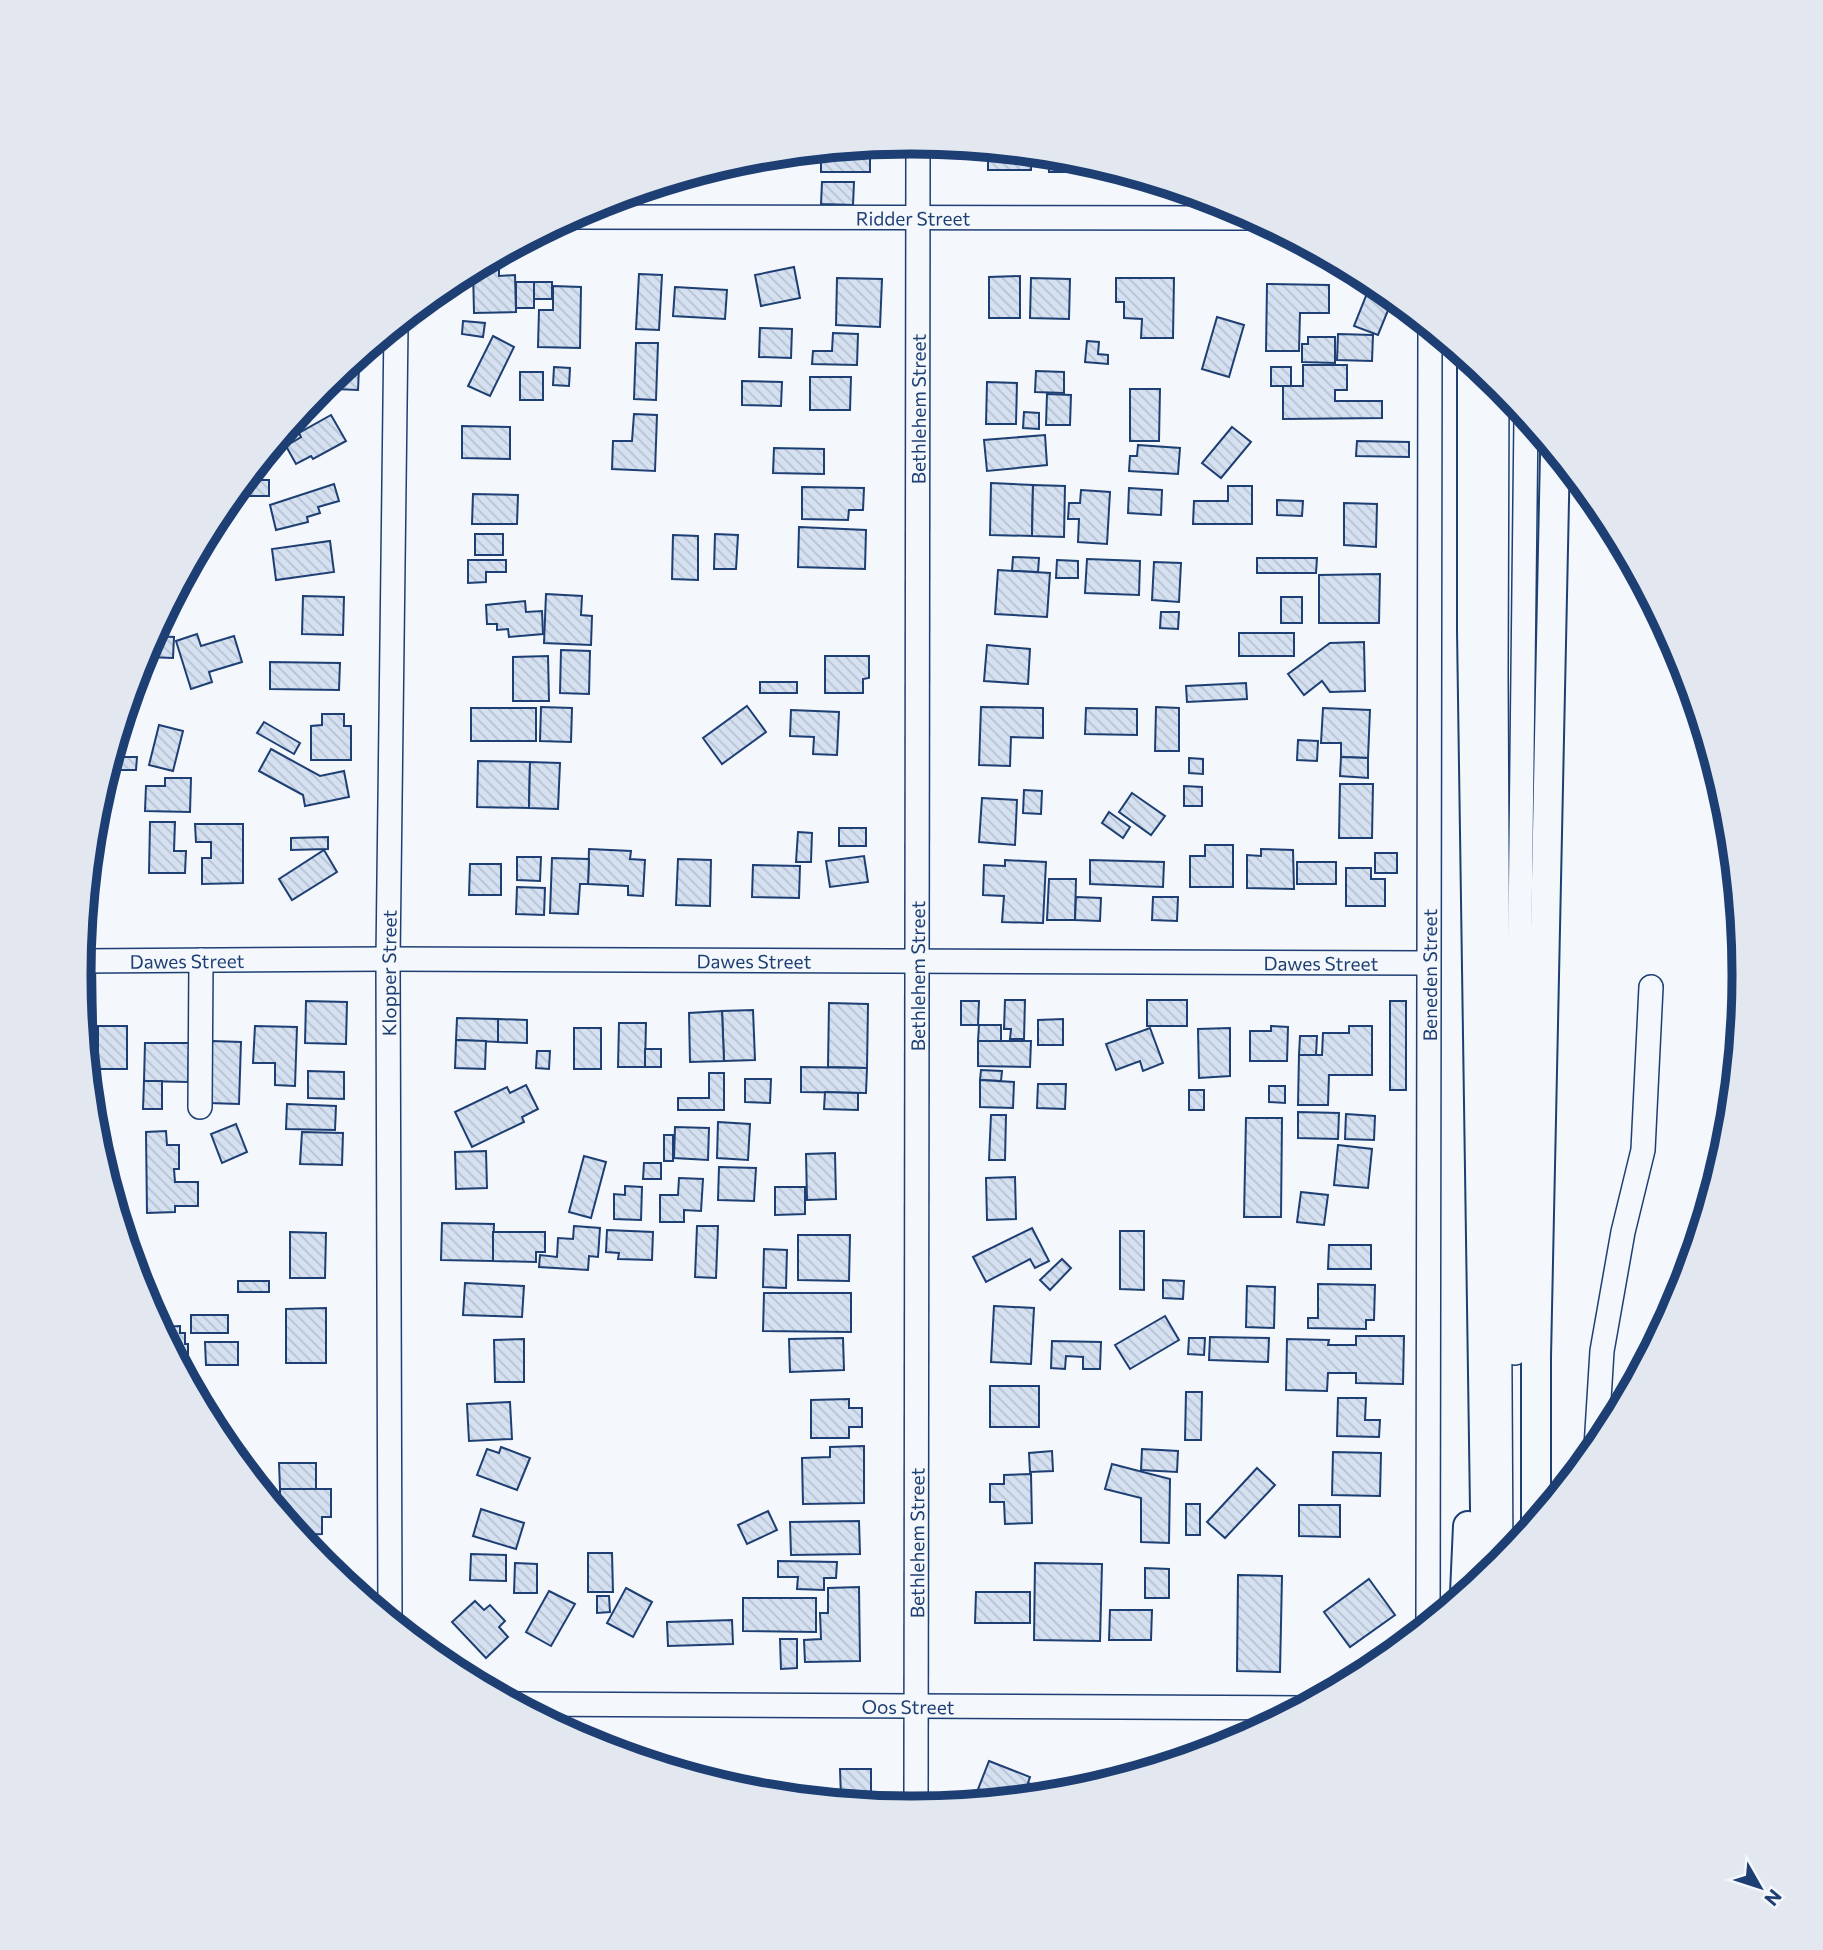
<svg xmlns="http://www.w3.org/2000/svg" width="1823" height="1950" viewBox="0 0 1823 1950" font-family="Commissioner,sans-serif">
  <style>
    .building { fill: url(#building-back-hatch); stroke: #1d3f73; stroke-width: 2 }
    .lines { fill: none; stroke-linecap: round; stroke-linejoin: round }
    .minor-casing { stroke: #1d3f73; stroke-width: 26 }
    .major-casing { stroke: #1d3f73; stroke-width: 32 }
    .minor { stroke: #f4f7fb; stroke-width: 23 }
    .major { stroke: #f4f7fb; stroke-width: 28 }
    .labels { text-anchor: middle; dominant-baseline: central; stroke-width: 5; stroke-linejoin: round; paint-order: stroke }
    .street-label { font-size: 19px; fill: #1d3f73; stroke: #f4f7fb }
    .rim { fill: none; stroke: #1d3f73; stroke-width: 9 }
  </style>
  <defs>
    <pattern id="building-back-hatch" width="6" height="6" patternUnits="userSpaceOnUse" patternTransform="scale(1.75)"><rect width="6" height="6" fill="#d5e0f0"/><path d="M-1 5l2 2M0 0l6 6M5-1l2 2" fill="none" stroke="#b6c1d1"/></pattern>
  </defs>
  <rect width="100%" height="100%" fill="#f4f7fb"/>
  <!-- building -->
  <g class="building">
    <path d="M870 146V172H821V151Z"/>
    <path d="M988 150 1031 154V170H988Z"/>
    <path d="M811 152 810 162 787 160 786 167 768 166 769 156Z"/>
    <path d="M1049 156 1074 158 1108 169V172H1049Z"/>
    <path d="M822 182H854L853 205 821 204Z"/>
    <path d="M499 265V276L515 275 516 312 474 313 473 269 480 266Z"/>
    <path d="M794 267 800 298 761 306 755 275Z"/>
    <path d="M639 274 662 275 659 330 636 329Z"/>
    <path d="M1020 276V318H989V277Z"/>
    <path d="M837 278 882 279 880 327 836 325Z"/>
    <path d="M1031 278 1070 279 1069 319 1030 318Z"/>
    <path d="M1116 278H1174L1173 338H1141L1142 319 1124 318V302H1116Z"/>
    <path d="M1372 281 1393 298 1378 335 1354 326Z"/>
    <rect x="516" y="282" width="18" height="26"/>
    <rect x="534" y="282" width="18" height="17"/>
    <path d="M1267 284 1329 285V313H1300L1299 351H1266Z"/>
    <path d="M553 286 581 287 580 348 538 347 539 310H553Z"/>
    <path d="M675 287 727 290 725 319 673 316Z"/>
    <path d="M1217 317 1244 325 1229 377 1202 369Z"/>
    <path d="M463 321 485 323 483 337 462 334Z"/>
    <path d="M760 328 792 329 791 358 759 357Z"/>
    <path d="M833 333 858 334 857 365 812 364 813 351H832Z"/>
    <path d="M1338 334 1373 335 1372 361 1337 360Z"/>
    <path d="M493 336 514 347 490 396 468 386Z"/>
    <path d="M1308 337H1335V363L1302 362V344H1308Z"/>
    <path d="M1087 341 1099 342 1098 354 1108 355V364L1085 362Z"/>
    <path d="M636 343H658L656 400 634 399Z"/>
    <path d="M1303 365H1347V390H1335V401H1382V418L1283 419V386H1303Z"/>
    <path d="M346 367H359L358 390 335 389V395H315Z"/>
    <path d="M554 367 570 368 569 386 553 385Z"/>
    <rect x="1271" y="367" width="20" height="19"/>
    <path d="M1036 371 1064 372V393L1035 392Z"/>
    <rect x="520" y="372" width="23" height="28"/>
    <path d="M810 377H851L850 410H810Z"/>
    <path d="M742 381 782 382 781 406 742 405Z"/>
    <path d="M987 382 1017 383 1016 424H986Z"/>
    <path d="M1130 389H1160L1159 441H1130Z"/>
    <path d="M1047 394 1071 395 1070 425H1046Z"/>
    <path d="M1024 412 1039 413V429L1023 428Z"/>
    <path d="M634 414 657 415 655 471 612 469 613 441H632Z"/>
    <path d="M331 415 346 441 313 459 311 456 296 464 286 446 301 437 299 433Z"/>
    <path d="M462 426 510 427V459L462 458Z"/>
    <path d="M1232 427 1251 442 1221 478 1202 463Z"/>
    <path d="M1045 435 1047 465 987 471 984 440Z"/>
    <path d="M1357 441 1409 442V457L1356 456Z"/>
    <path d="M1138 445 1180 448 1178 474 1129 471 1130 456H1137Z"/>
    <path d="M774 448 824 449V474L773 473Z"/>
    <path d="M249 480H269V496H250Z"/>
    <path d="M991 483 1033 485 1032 536 990 535Z"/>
    <path d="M334 484 339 501 318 507 320 513 307 517 308 522 276 530 270 505Z"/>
    <path d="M1033 485 1065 486 1064 537 1032 536Z"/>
    <path d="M1228 486H1252V524H1193L1194 501H1228Z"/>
    <path d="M802 487 864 488 863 510H849L848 520 802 519Z"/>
    <path d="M1129 488 1162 490 1161 515 1128 513Z"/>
    <path d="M1081 490 1110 492 1107 544 1078 542 1079 519H1068L1069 503H1080Z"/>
    <path d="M473 494 518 495 517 524H472Z"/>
    <path d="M1277 500 1303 501 1302 516 1277 515Z"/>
    <path d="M1344 503 1377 504 1376 547 1344 545Z"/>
    <path d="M799 527 866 530 865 569 798 567Z"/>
    <rect x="475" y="534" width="28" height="21"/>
    <path d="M715 534 738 535 736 569H714Z"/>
    <path d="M673 535 698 536V580L672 579Z"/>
    <path d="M330 541 334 572 276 580 272 549Z"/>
    <path d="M1013 557 1039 558 1038 572 1012 571Z"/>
    <path d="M1257 558H1317L1316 573H1257Z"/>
    <path d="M1087 559 1140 561 1139 595 1085 593Z"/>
    <path d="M468 560H506V572H486V582L468 583Z"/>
    <path d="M1057 560 1078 561V578H1056Z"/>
    <path d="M1154 562 1181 563 1179 602 1152 600Z"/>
    <path d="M998 570 1050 573 1047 617 995 614Z"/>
    <path d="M1380 574 1379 623H1319V575Z"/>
    <path d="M546 594 582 596 581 615 592 616 591 645 544 643Z"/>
    <path d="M303 596 344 597 343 635 302 634Z"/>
    <rect x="1281" y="597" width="21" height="26"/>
    <path d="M525 601 526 612 542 611 543 634 509 637 508 629 497 630V624H487L486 605Z"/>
    <path d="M1161 612H1179L1178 629 1160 628Z"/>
    <rect x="1239" y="633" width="55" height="23"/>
    <path d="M197 634 201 646 234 636 242 662 209 672 212 682 191 689 176 641Z"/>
    <path d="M153 636 174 637 173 658 148 657 149 643Z"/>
    <path d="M1364 642 1365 691 1330 692 1322 681 1304 695 1288 674 1330 643Z"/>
    <path d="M987 645 1030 649 1028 684 984 681Z"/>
    <path d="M561 650 590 651 589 694 560 693Z"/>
    <path d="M548 656 549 701H513V657Z"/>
    <path d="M825 656H869V678L863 679V693H825Z"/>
    <path d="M270 662 340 663 339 690 270 689Z"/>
    <rect x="760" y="682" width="37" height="11"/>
    <path d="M1246 683 1247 699 1187 702 1186 686Z"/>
    <path d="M747 706 766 732 722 764 703 738Z"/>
    <path d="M541 707 572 708 571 742 540 741Z"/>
    <path d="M981 707 1043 708V738L1011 737 1010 766 979 765Z"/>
    <path d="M1156 707 1179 708V751H1155Z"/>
    <rect x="471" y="708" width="65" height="33"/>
    <path d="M1086 708 1137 709V735L1085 734Z"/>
    <path d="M1323 708 1370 710 1368 758 1341 757V743H1321Z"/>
    <path d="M791 710 839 712 837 755 813 754 814 737 790 736Z"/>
    <path d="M322 714H344V726H351V760H311V726L322 725Z"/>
    <path d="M264 722 300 743 294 754 257 733Z"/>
    <path d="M159 725 183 731 173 771 149 765Z"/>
    <path d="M1298 740 1318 741 1317 761 1297 760Z"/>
    <path d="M271 749 320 776 344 771 349 797 305 806 303 795 259 771Z"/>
    <path d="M112 757H137L136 770H108Z"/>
    <path d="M1341 757 1368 758V778L1340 776Z"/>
    <path d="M1189 758 1203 759V774L1189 773Z"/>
    <path d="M478 761 530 762 529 808 477 807Z"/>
    <path d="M530 762 560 763 558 809 529 808Z"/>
    <path d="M165 778H191L190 812 145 811 146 786H165Z"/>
    <path d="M1340 784H1373L1372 838H1339Z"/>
    <path d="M1184 786 1202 787V806H1184Z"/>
    <path d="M1024 790 1042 791 1041 814 1023 813Z"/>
    <path d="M1132 793 1165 816 1151 835 1119 812Z"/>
    <path d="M982 798 1017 800 1015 845 979 842Z"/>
    <path d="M1109 812 1130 827 1123 838 1102 823Z"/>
    <path d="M150 822H175L174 851H186L185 873H149Z"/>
    <path d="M195 824H243V883L202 884V858H211V842H196Z"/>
    <rect x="839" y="828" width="27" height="18"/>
    <path d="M798 832 812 833 811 862H796Z"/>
    <path d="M328 837V849L291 850V838Z"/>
    <path d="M1205 845H1233V887H1190V856H1205Z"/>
    <path d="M589 849 631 851 630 859 645 860 643 896 628 895V886L588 884Z"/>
    <path d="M1261 849 1293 850 1294 889 1247 888V855L1261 856Z"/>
    <path d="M324 850 337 872 292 900 279 879Z"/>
    <rect x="1375" y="853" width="22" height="20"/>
    <path d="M864 856 868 882 830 887 826 861Z"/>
    <path d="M517 857H541L540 881 517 880Z"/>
    <path d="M552 858 589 859 588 884H580L578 914 550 913Z"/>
    <path d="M678 859 711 860 710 906 676 905Z"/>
    <path d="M1005 860 1046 862 1043 923 1002 922 1004 896 983 895 984 865 1005 866Z"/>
    <path d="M1090 860 1164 862 1163 887 1090 884Z"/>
    <rect x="1297" y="862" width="39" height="22"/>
    <path d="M470 864H501V895H469Z"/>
    <path d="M753 865 800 866 799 898 752 897Z"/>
    <path d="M1346 868H1371V879H1385V906H1346Z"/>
    <path d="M1049 879H1076L1075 920H1047Z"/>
    <path d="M517 887 545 888 544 915 516 914Z"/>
    <path d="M1076 897 1101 898 1100 921 1075 920Z"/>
    <path d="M1153 897H1178L1177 921 1152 920Z"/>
    <path d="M1005 1000H1025L1024 1039H1010L1011 1029H1004Z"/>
    <rect x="1147" y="1000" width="40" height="26"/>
    <path d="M306 1001 347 1002 346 1044 305 1043Z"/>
    <path d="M961 1001H979L978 1025H961Z"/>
    <rect x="1390" y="1001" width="16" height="89"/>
    <path d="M829 1003 868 1004 867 1068 828 1067Z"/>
    <path d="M753 1010 755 1060 724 1061 722 1011Z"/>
    <path d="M722 1011 724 1061 690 1062 689 1013Z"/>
    <path d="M457 1018 498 1019V1042L456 1040Z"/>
    <path d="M498 1019 527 1020V1043L498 1042Z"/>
    <path d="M1063 1019V1045H1038V1020Z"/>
    <path d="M619 1023H646L645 1067H618Z"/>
    <path d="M979 1025H1001V1041H978Z"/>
    <rect x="98" y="1026" width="29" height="43"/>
    <path d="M255 1026 297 1027 295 1086 275 1085V1063H253Z"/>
    <path d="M1271 1026 1288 1027 1287 1061H1250V1031H1271Z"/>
    <path d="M1349 1026H1372V1075H1329L1328 1105H1298L1299 1055H1322L1323 1033H1349Z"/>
    <rect x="574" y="1028" width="27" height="41"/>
    <path d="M1150 1028 1163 1063 1143 1071 1140 1061 1116 1070 1106 1044Z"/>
    <path d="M1230 1028V1076L1199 1078 1198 1029Z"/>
    <path d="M1300 1036H1317L1316 1055H1299Z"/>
    <path d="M456 1040 486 1041 485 1069 455 1068Z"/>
    <path d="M212 1041 241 1042 239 1104 209 1103Z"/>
    <path d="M978 1041H1031L1030 1067 978 1066Z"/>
    <path d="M145 1043H189L188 1082 144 1081Z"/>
    <rect x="645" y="1049" width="16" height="18"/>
    <path d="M537 1051H550L549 1069 536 1068Z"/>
    <path d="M801 1067 867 1068 866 1093 801 1092Z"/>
    <path d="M981 1070 1002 1071 1001 1081 980 1080Z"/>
    <path d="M308 1071 344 1072V1099L308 1098Z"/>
    <path d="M709 1073H724V1110H678V1098H709Z"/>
    <path d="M745 1079H771L770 1103 745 1102Z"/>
    <path d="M980 1080 1014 1082 1013 1108 980 1107Z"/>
    <path d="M144 1081H162V1109H143Z"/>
    <path d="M1038 1084H1066L1065 1109 1037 1108Z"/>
    <path d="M526 1085 538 1109 522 1117 524 1122 472 1147 455 1112 507 1087 510 1093Z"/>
    <path d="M1269 1086H1285V1103L1269 1102Z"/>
    <rect x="1189" y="1090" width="15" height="20"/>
    <path d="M825 1092 858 1093V1110L824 1109Z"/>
    <path d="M287 1104 336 1106 335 1130 286 1129Z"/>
    <path d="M1298 1112 1339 1113 1338 1139 1298 1138Z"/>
    <path d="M1346 1114 1375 1116 1374 1140 1345 1139Z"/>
    <path d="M991 1115H1006L1005 1160H989Z"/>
    <path d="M1246 1118H1282L1281 1217H1244Z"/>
    <path d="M718 1122 750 1124 748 1160 717 1158Z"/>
    <path d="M236 1124 247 1152 222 1163 211 1134Z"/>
    <path d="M675 1127 709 1128 708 1160 674 1158Z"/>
    <path d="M166 1131 167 1145H179V1169H174L175 1182H198V1206H175V1212L147 1213 146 1132Z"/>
    <path d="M302 1132 343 1133 342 1165 300 1164Z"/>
    <rect x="664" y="1135" width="9" height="26"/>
    <path d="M1338 1145 1372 1149 1368 1188 1334 1185Z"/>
    <path d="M486 1151 487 1188 456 1189 455 1152Z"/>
    <path d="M835 1153 836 1199 807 1200 806 1154Z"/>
    <path d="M584 1156 606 1162 591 1218 569 1212Z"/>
    <path d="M644 1163H661V1179H643Z"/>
    <path d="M719 1167 756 1168 754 1201 718 1200Z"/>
    <path d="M1015 1177 1016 1219 987 1220 986 1178Z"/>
    <path d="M679 1178 703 1179 701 1211 684 1210V1222H660V1195H678Z"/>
    <path d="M625 1186 642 1187 641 1220 614 1219V1194L625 1195Z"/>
    <path d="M775 1187H805V1214L775 1215Z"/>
    <path d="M1301 1192 1328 1195 1324 1225 1297 1222Z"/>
    <path d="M442 1223 494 1224 493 1261 441 1260Z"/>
    <path d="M574 1226 600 1228 598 1257 589 1256 588 1270 539 1267 540 1255 557 1257 558 1238 573 1239Z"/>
    <path d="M697 1226H718L716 1278 695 1277Z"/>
    <path d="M1032 1228 1049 1261 1035 1268 1030 1259 986 1282 973 1257Z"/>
    <path d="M607 1230 653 1232 652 1260 618 1259 619 1253 606 1252Z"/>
    <path d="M1120 1231H1144V1290L1120 1289Z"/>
    <path d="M290 1232 326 1233 325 1278H290Z"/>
    <path d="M493 1232H545V1252H536V1262L493 1261Z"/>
    <path d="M798 1235H850L849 1281 798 1280Z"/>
    <path d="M1329 1245H1371V1269H1328Z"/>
    <path d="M764 1249 787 1250 786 1288 763 1287Z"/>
    <path d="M1062 1259 1071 1268 1050 1290 1040 1280Z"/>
    <path d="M1163 1280 1184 1281 1183 1299 1163 1298Z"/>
    <rect x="238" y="1281" width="31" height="11"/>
    <path d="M465 1283 524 1286 522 1317 463 1315Z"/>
    <path d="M1318 1284 1375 1285 1374 1320H1366V1329L1308 1328V1318H1318Z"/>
    <path d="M1247 1286 1275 1287 1274 1328 1246 1327Z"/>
    <path d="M764 1293H851V1332L763 1331Z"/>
    <path d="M994 1306 1034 1308 1031 1364 991 1362Z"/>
    <path d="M326 1308V1363H286V1309Z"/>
    <rect x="191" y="1315" width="37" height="18"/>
    <path d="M1165 1316 1179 1340 1130 1369 1115 1345Z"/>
    <path d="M180 1326V1333H185V1344H188V1363L180 1364 160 1327Z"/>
    <path d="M1356 1336H1404L1403 1384 1356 1383V1373H1328L1327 1391 1286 1390 1287 1339 1329 1340 1328 1345H1356Z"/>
    <path d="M1210 1337 1269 1338 1268 1362 1209 1360Z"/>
    <path d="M843 1338 844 1370 790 1372 789 1339Z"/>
    <path d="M1189 1338H1205L1204 1355 1188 1354Z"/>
    <path d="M524 1339V1382H495L494 1340Z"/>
    <path d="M1052 1341 1101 1342 1100 1369H1083V1357L1066 1356 1065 1369 1051 1368Z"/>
    <path d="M205 1342H238V1365H206Z"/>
    <rect x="990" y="1386" width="49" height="41"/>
    <path d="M1186 1392H1202L1201 1440H1185Z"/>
    <path d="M1338 1398H1366L1365 1420H1380L1379 1437 1337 1436Z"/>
    <path d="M849 1399V1408H862V1427H849V1438H811V1400Z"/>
    <path d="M510 1402 512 1439 469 1441 467 1404Z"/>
    <path d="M864 1446V1503L803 1504 802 1458 830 1457V1447Z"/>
    <path d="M501 1447 530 1458 517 1490 477 1475 487 1449 499 1453Z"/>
    <path d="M1142 1449 1178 1451 1177 1472 1141 1470Z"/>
    <path d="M1052 1451 1053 1471 1030 1472 1029 1453Z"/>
    <path d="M1333 1452 1381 1453 1380 1496 1332 1495Z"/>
    <path d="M279 1463H316V1489H280Z"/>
    <path d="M1112 1464 1170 1479 1169 1543 1141 1542V1498L1105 1489Z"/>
    <path d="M1257 1468 1275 1485 1225 1538 1207 1522Z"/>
    <path d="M1031 1474 1032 1523 1005 1524 1004 1502H990V1484H1004V1475Z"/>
    <path d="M280 1489H331V1517H322V1534L299 1535 288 1522V1517H284L280 1512Z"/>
    <rect x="1186" y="1504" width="14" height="31"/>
    <path d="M1299 1505H1340V1537L1299 1536Z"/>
    <path d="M481 1509 524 1523 516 1549 473 1536Z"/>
    <path d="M768 1511 777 1530 747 1544 738 1525Z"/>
    <path d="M859 1521 860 1554 791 1555 790 1522Z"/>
    <path d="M588 1553H612L613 1592H588Z"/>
    <path d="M471 1554 506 1555V1581L470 1580Z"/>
    <path d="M778 1561 837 1562 836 1578H824V1590L797 1589 798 1577H778Z"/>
    <path d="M515 1563 537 1564V1593H514Z"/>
    <path d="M1035 1563 1102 1564 1100 1641 1034 1640Z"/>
    <path d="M1145 1568 1169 1569V1598H1145Z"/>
    <path d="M1238 1575 1282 1576 1280 1672 1237 1671Z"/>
    <path d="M1369 1579 1395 1615 1350 1647 1324 1612Z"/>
    <path d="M859 1587 860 1661 805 1662 804 1640 821 1639 820 1613H828V1588Z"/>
    <path d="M626 1588 652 1602 633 1637 607 1623Z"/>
    <path d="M549 1591 575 1604 551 1646 526 1632Z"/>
    <path d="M976 1592H1030V1623H975Z"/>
    <path d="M597 1596H609L610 1612 597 1613Z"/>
    <path d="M743 1598H816V1632L743 1631Z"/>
    <path d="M475 1601 484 1610 490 1605 505 1621 499 1627 508 1637 486 1658 452 1622Z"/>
    <path d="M1110 1610H1152L1151 1640H1109Z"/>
    <path d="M732 1620 733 1644 668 1646 667 1622Z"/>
    <path d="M780 1639H797V1668L781 1669Z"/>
    <path d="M989 1761 1030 1777 1028 1783 1048 1791 1047 1794 1008 1798 1000 1795 999 1799 984 1801 975 1797Z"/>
    <path d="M840 1769H871V1797L841 1798Z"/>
    <path d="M1084 1779 1111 1780 1083 1789Z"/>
    <path d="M1052 1781H1071V1792L1051 1794Z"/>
    <path d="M738 1785H764V1793L738 1789Z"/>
  </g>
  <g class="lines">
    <!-- minor casing -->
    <g class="minor-casing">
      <g id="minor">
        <path id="s1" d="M572 217 1252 218"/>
        <path d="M1497 383 1496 677 1501 1563"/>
        <path id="s2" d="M80 961 388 959 1428 963"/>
        <path d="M83 961 84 1033"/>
        <path d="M200 1107 201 960"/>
        <path d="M1515 1353 1526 418"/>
        <path d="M1596 1447 1602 1351 1623 1232 1643 1150 1651 987"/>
        <path id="s3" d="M390 1619 388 959 396 326"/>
        <path id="s4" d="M1428 1623 1430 329"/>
        <path id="s5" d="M518 1704 1298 1708"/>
        <path id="s6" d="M916 1807 918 143"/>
      </g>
    </g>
    <!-- major casing -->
    <g class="major-casing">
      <g id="major">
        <path d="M1472 363V630L1486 1576"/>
        <path d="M1536 1521V1357L1555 453"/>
        <path d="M1465 1593 1468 1526"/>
      </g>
    </g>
    <!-- minor -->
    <use href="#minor" class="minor"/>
    <!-- major -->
    <use href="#major" class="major"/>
  </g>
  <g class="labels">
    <!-- street labels -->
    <g class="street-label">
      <text stroke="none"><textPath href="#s1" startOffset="341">Ridder Street</textPath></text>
      <text stroke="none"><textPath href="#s6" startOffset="1398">Bethlehem Street</textPath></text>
      <text stroke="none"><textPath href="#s2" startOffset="107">Dawes Street</textPath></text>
      <text stroke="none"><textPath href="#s2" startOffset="674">Dawes Street</textPath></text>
      <text stroke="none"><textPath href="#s2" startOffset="1241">Dawes Street</textPath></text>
      <text stroke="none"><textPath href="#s3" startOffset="646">Klopper Street</textPath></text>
      <text stroke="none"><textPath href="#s6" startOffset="831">Bethlehem Street</textPath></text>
      <text stroke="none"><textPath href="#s4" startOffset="648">Beneden Street</textPath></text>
      <text stroke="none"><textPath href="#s6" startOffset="264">Bethlehem Street</textPath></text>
      <text stroke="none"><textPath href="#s5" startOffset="390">Oos Street</textPath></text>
    </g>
  </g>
  <!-- crop -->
  <path d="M0 0H1823V1950H0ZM911 154H912A820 820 0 0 1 1732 974V976A820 820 0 0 1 912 1796H911A820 820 0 0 1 91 976V974A820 820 0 0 1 911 154Z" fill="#e3e8f0" fill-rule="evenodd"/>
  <path class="rim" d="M911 154H912A820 820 0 0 1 1732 974V976A820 820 0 0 1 912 1796H911A820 820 0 0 1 91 976V974A820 820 0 0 1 911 154Z"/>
  <!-- north arrow -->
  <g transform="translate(1760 1887) rotate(129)" stroke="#f4f7fb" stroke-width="5" paint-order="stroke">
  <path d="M0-5L12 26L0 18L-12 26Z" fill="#1d3f73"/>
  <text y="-10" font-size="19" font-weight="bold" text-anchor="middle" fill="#1d3f73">N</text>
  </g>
</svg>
